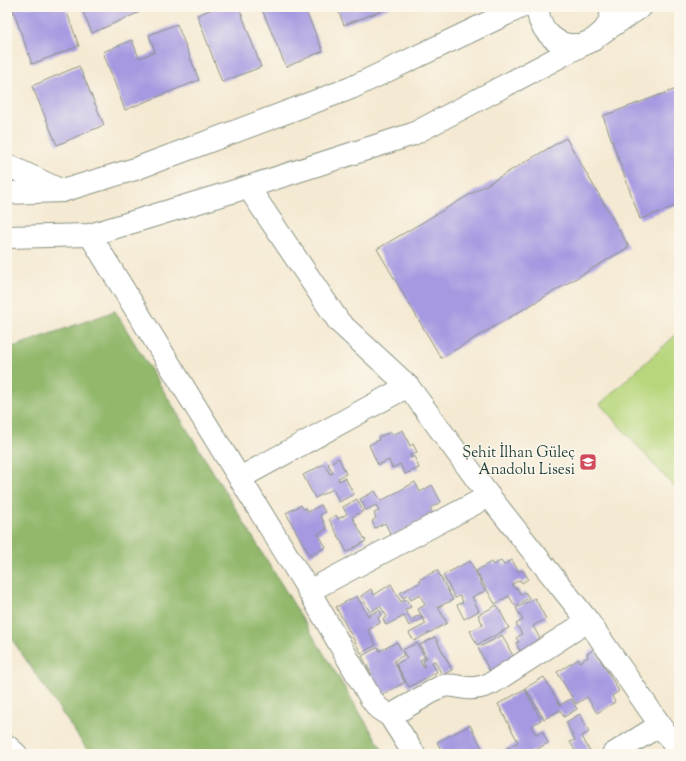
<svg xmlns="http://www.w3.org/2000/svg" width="686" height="761" viewBox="0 0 686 761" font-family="'Sorts Mill Goudy',serif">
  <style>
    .green { fill: #b8d77d; stroke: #6c8a58 }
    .forest { fill: #92b86c; stroke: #587a50 }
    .building { fill: #a699e1 }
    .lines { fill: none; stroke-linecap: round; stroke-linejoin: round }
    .minor-casing { stroke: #8a9383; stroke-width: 24 }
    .tertiary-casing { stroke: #8a9383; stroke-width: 24 }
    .secondary-casing { stroke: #8a9383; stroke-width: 24 }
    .minor { stroke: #fff; stroke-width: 22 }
    .tertiary { stroke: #fff; stroke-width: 22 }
    .secondary { stroke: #fff; stroke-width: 22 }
    .labels { text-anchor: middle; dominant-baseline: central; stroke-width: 3; stroke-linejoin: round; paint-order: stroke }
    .poi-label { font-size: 15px; fill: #1f3d34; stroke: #fbf7ec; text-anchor: end }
  </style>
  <rect width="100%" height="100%" fill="#fbf7ec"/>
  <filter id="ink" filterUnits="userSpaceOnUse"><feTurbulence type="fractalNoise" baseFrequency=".025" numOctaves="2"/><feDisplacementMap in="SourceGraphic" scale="8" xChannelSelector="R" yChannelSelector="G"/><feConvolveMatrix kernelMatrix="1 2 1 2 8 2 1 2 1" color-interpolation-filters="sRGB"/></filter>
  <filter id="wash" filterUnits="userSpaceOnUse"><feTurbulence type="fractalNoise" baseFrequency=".012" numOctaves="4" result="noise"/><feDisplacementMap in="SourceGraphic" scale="16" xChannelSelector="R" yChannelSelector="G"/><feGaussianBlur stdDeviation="0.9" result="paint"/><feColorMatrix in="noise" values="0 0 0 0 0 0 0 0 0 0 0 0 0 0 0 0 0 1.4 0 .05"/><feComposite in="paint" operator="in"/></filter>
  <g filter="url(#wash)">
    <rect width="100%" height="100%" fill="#f4e9d2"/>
    <!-- green -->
    <path class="green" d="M679 332V480L673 486 600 404Z"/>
    <!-- forest -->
    <path class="forest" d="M115 311 385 754H90L7 632V349Z"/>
    <g id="blocks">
      <!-- building -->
      <g class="building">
        <path d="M12 7H65L79 46 32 64Z"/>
        <path d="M81 7H151L92 33Z"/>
        <path d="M218 7H239L261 67 222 82 197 15Z"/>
        <path d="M261 7H304L323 51 286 67Z"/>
        <path d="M337 7H392L344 25Z"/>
        <path d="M177 24 199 80 125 110 103 52 132 40 139 58 155 52 149 35Z"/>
        <path d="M79 66 104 125 57 145 32 86Z"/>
        <path d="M679 88V205L640 219 603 116Z"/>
        <path d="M566 138 629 247 441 358 377 249Z"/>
        <path d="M403 430 410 446 413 444 417 452 410 455 411 458 414 456 419 468 405 474 400 464 392 468 389 460 378 465 369 445 379 440 378 437 391 432 392 435Z"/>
        <path d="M339 458 346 474 338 478 339 481 345 478 354 494 339 502 333 489 315 498 303 475 324 464 330 474 333 473 328 464Z"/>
        <path d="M415 482 420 492 432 485 441 502 430 508 433 514 392 537 385 523 375 528 372 521 376 518 374 513 379 511 376 505 366 510 360 499 375 491 381 501Z"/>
        <path d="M357 499 363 511 352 517 366 541 347 552 329 519 336 515 338 519 347 514 343 507Z"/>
        <path d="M301 505 303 509 306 508 308 512 321 505 325 512 320 515 327 529 318 534 326 547 310 556 286 513Z"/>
        <path d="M512 560 519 572 523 570 528 579 522 583 520 580 512 584 515 589 517 588 521 595 525 592 529 598 515 606 509 596 495 604 476 571 491 562 493 565 501 561 504 565Z"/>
        <path d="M470 561 485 591 472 597 479 611 464 619 457 605 463 602 460 596 455 598 443 575Z"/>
        <path d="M437 570 453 600 438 607 447 623 414 641 409 633 426 624 418 609 425 605 420 595 411 600 408 595 403 598 400 593 421 582 419 580Z"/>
        <path d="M391 584 401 602 406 599 411 607 405 610 411 620 419 615 422 619 409 626 404 616 386 625 383 619 387 617 380 606 370 612 361 596 371 589 374 595Z"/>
        <path d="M357 596 368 616 379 610 382 615 378 617 380 623 368 630 376 645 361 653 336 607Z"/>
        <path d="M535 598 546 619 533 626 543 644 522 655 516 643 519 642 516 638 522 634 516 624 523 620 516 608Z"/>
        <path d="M497 605 509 628 477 645 470 631 483 625 478 615Z"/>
        <path d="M502 635 516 662 491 674 478 648Z"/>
        <path d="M435 637 452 670 442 675 435 661 432 662 437 672 409 687 396 664 407 658 402 650 417 643 425 658 420 660 424 667 425 666 423 661 427 658 420 645Z"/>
        <path d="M397 642 404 655 394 661 405 682 376 698 366 678 372 675 362 656 378 647 380 651Z"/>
        <path d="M594 649 619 691 612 696 615 702 597 713 587 697 576 704 557 672 579 659 580 662 588 657 587 654Z"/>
        <path d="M544 677 560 705 571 699 577 709 564 717 560 710 544 719 525 688Z"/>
        <path d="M525 689 541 720 531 726 536 734 542 731 548 743 528 754H501L500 752 518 742 498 704Z"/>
        <path d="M580 714 589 732 582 736 591 754H577L570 742 575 740 566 722Z"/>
        <path d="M470 725 485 754H443L437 742Z"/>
      </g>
    </g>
  </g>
  <g filter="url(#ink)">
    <use href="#blocks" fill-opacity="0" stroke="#8a9383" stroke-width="1"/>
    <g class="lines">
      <!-- minor casing -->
      <g class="minor-casing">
        <g id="minor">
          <path d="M538 7C537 25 551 42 569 45 573 45 578 45 582 45"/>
          <path d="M604 31 610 21 612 7"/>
          <path d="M248 187 339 322 408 386 489 496 588 621 679 752"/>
          <path d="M90 235 309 591 370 697 378 708 390 716 414 754"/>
          <path d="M240 478 408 386"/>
          <path d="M309 591 489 496"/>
          <path d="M390 716 442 686C454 684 456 687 466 688 475 689 483 687 492 683L588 621"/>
          <path d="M7 746 16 754"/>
          <path d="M613 754 660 725"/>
        </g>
      </g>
      <!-- tertiary casing -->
      <g class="tertiary-casing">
        <path id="tertiary" d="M7 165 62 191"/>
      </g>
      <!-- secondary casing -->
      <g class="secondary-casing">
        <g id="secondary">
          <path d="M7 193 62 191 135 169 351 88 521 7"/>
          <path d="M7 237 90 235 248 187 413 134 582 45 593 40 604 31 641 7"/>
        </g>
      </g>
      <!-- minor -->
      <use href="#minor" class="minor"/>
      <!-- tertiary -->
      <use href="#tertiary" class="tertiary"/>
      <!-- secondary -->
      <use href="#secondary" class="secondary"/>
    </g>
  </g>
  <!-- icons -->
  <defs>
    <g id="school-square" transform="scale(0.9)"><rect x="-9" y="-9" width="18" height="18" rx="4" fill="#d1495b" stroke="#fbf7ec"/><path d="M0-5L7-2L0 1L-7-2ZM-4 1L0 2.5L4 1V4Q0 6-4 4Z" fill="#fff"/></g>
  </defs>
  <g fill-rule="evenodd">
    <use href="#school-square" x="588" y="462"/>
  </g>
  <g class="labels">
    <!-- poi labels -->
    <g class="poi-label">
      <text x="575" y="453">Şehit İlhan Güleç<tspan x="575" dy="17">Anadolu Lisesi</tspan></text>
    </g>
  </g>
  <!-- margin -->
  <rect width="686" height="761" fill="none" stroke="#fbf7ec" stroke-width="24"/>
</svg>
